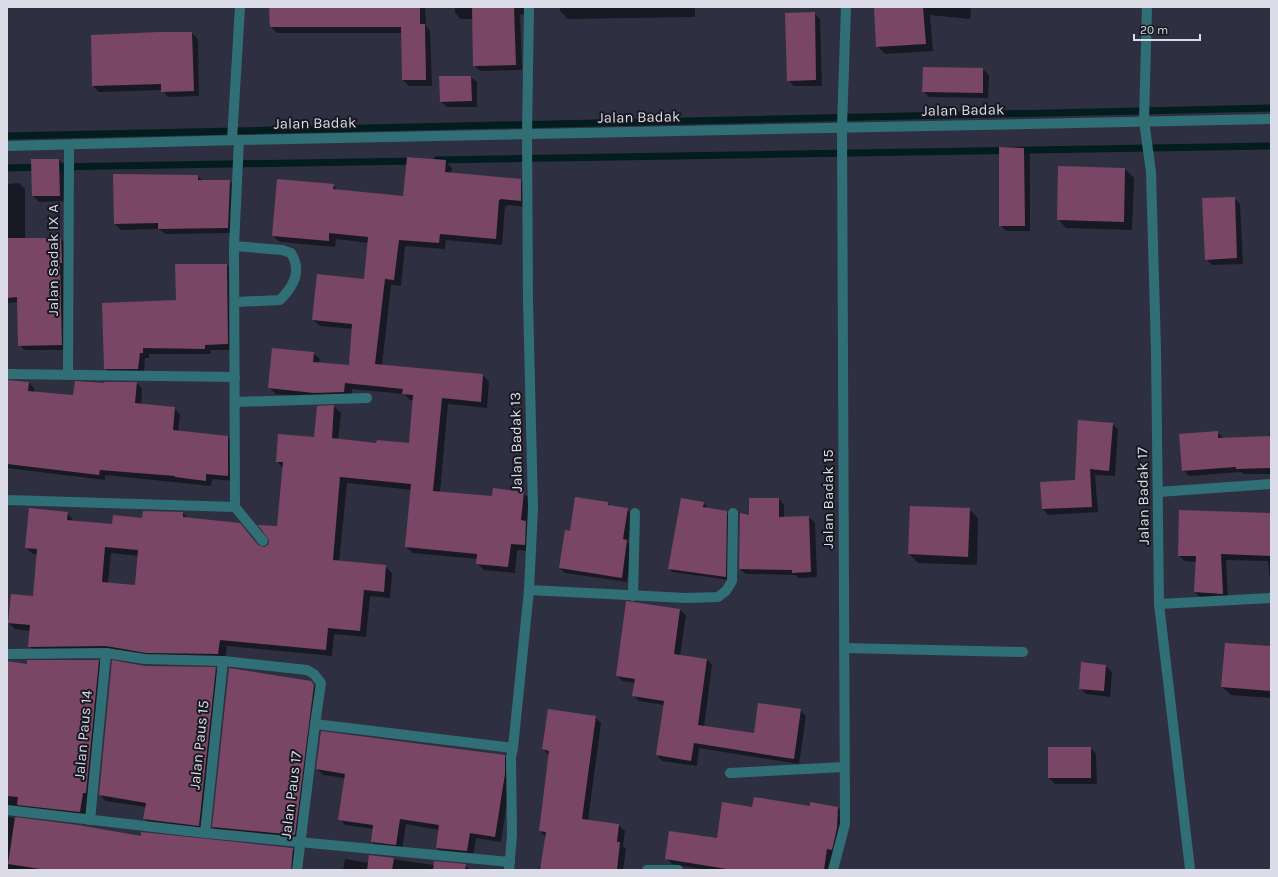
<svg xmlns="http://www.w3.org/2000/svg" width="1278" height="877" viewBox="0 0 1278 877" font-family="Karla,sans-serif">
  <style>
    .shadow { fill: #0007; fill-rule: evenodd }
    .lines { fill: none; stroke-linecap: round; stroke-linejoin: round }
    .stream { stroke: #031d1f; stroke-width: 7 }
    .building { fill: #7a4665; fill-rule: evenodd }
    .minor { stroke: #316f76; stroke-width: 10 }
    .labels { text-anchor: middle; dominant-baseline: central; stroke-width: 4; stroke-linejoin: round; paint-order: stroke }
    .street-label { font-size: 15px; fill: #dcdce8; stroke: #181821 }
  </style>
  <rect width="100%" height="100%" fill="#2f2f42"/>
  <!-- shadow -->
  <g class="shadow">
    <path d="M270 7H425L426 26 430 31 432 86H409L403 80 402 33H277L271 27Z"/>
    <path d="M455 7H525V14L520 15 522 70 480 71 474 65 473 19H461L455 13Z"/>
    <path d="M560 7H695V17L568 19 560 11Z"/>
    <path d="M875 7H971L970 19 930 15 933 51 885 54 877 46Z"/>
    <path d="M814 13 820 19 822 86H794L788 80Z"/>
    <path d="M192 33 198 39 199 96 168 97 162 90 99 92 93 86 92 36Z"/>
    <path d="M983 69 989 75 988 98 929 97 923 91Z"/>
    <path d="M471 77 477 82V107H447L441 102Z"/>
    <path d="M1024 149 1030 154V231H1006L1000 225Z"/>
    <path d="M59 160 65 165 66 201 39 202 33 196Z"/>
    <path d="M445 161 452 168 451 174 520 180 527 187V207L508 205 505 207 502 245 446 240 445 249 405 246 401 286 391 285 382 365 483 375 489 382 487 408 448 404 440 492 493 498 523 493 530 499 531 551 517 550 515 573 484 570 477 563 478 559 413 553 406 547 412 490 347 483 339 562 385 566 392 573 390 598 370 596 366 637 334 634 332 656 227 646 225 661 36 653 30 647 31 631 15 629 9 623 34 597 38 555 33 554 26 548 67 513 74 521 113 525 183 513 188 519 260 548 268 547 278 528 283 468 277 461 315 438 318 407 334 406 341 413 338 440 377 444H410L414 401 410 400 404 394 352 389 351 398 321 399 276 394 269 387 313 353 320 359 319 363 350 366 353 329 320 326 313 320 365 280 369 243 336 239 335 247 280 242 273 236 333 185 339 191 404 197ZM111 553 139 556 136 586 108 583Z"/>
    <path d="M1125 169 1134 178 1132 230 1066 228 1058 219Z"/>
    <path d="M198 176 203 181H229L235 186 234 233 165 234 159 229 121 230 115 224Z"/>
    <path d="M19 183 25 189V239H61L66 244 67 350H25L19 345 18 302 7 303V184Z"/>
    <path d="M1234 198 1240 204 1243 264 1212 265 1206 259Z"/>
    <path d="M227 265 233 270V350H210L211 354H149V358H145L144 375 111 374 105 368 177 301Z"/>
    <path d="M7 381 29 383 34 388V392L74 396 105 385 137 383 142 389 141 405 174 408 180 414 178 432 228 437 234 442V481L212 479 211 486 105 475V480L7 468Z"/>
    <path d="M1112 424 1118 429 1115 476 1095 475 1098 512 1048 515 1043 509 1076 481Z"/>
    <path d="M1217 432 1224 439 1270 437 1269 433 1271 432V474H1243L1241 472 1189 476 1183 470Z"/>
    <path d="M779 499 784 505V518L809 517 815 523 817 577 799 578 796 575 746 574 740 569 750 516Z"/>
    <path d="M608 503 612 507 627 509 632 515 628 542 632 546 627 582 565 573 560 568 570 532Z"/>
    <path d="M703 503 707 506 706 509 726 512 730 516 729 580 672 572 669 568Z"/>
    <path d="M969 509 978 518 977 565 918 563 909 554Z"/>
    <path d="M1271 514V588L1268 561 1226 560 1228 599 1201 598 1195 592 1197 562 1185 561 1179 556Z"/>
    <path d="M626 603 680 610 686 615 680 656 707 659 712 665 704 727 755 734 800 710 806 716 799 764 699 748 697 766 662 761 657 755 664 705 639 701 633 695 635 683 623 681 617 676Z"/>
    <path d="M1271 647V698L1231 695 1222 687Z"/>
    <path d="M98 661 104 666 86 817 7 813V670L28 666Z"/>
    <path d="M145 666 215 668 221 674 205 831 150 825 144 819 146 807 106 801 100 795Z"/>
    <path d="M1106 666 1112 672 1110 697 1086 694 1080 688Z"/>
    <path d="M311 682 317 688 300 840 219 833 213 827Z"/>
    <path d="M595 717 601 723 588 820 619 825 625 831 623 846 626 849 623 870H539L540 866 542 867 546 837 540 831 549 755 543 749Z"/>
    <path d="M1091 748 1096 754 1097 784H1055L1049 778Z"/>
    <path d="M504 756 510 762V781L501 842 476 838 473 857 442 854 437 848 439 830 406 824 402 850 378 848 372 842 374 829 345 825 340 819 345 778 323 775 317 769Z"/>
    <path d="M753 808H838L844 813 830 870H707L672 864 666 858 718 839Z"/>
    <path d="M7 817 78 826 142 837 293 849 298 855 297 870H7Z"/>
    <path d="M370 856 434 865H465L470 870H343L345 859 369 863Z"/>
  </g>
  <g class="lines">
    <!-- stream -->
    <g class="stream">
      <path d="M7 136 1271 108"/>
      <path d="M437 160 1271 146"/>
      <path d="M51 167 415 161"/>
      <path d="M7 168 41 167"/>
    </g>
  </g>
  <!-- building -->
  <g class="building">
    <path d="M269 7H420V24H425L426 80H402L401 27H270Z"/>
    <path d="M472 7H514L516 65 473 66Z"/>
    <path d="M874 7H923L926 44 876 47Z"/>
    <path d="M815 12 816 80 787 81 785 13Z"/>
    <path d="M159 32H192L194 91 161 92V84L92 86 91 35Z"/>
    <path d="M923 67 983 68V93L922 92Z"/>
    <path d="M439 76H471L472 101 440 102Z"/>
    <path d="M999 147 1024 148 1025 226H999Z"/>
    <path d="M407 157 446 160 445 172 521 179V201L501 199 499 200 496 239 440 234 439 243 399 240 394 280 385 279 375 364 483 374 481 402 442 398 433 491 492 496 493 488 524 492 521 520 526 521 525 545 511 544 508 567 476 564 477 554 405 547 411 484 340 477 333 560 386 565 384 592 364 590 360 631 328 628 326 650 220 640 218 654 146 653 106 646 28 647 30 625 8 623 11 594 33 596 37 549 25 548 29 508 68 512 67 520 112 524 113 515 142 518 143 511 183 512V517L240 523 258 545 264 547 269 544V540L258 525 277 526 283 462H276L278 434 314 437 317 406 334 405 332 438 376 443 377 440 409 443 413 395 402 394 403 389 345 383 344 392 314 393 268 388 272 348 314 352 313 362 349 365 352 324 312 320 317 274 364 279 368 237 329 233V241L272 236 277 179 334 184 333 189 403 196ZM105 547 138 550 135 585 102 582Z"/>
    <path d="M31 159H59L60 196H32Z"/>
    <path d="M1058 166 1125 168 1124 222 1057 220Z"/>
    <path d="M113 174 198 175V180H230L228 228 158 229V223L114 224Z"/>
    <path d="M1235 197 1237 258 1205 260 1202 198Z"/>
    <path d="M7 238H61L62 263H60L62 345 18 346 17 297 7 298Z"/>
    <path d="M175 264H227L228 344 205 345V349L143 348V353H140L138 369H104L102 303 176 300Z"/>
    <path d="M7 380 29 382 28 391 73 395 75 381 104 383V382H137L135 403 175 407 173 430 228 436V476L206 474V481L175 477V476L100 470 99 475 7 464Z"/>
    <path d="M1078 420 1113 423 1109 471 1090 469 1092 507 1042 509 1040 482 1075 480Z"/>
    <path d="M1218 431V438L1271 436V468L1236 469V467L1182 471 1179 434Z"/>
    <path d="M575 497 608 502V505L628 508 623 539 627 540 622 578 559 568 565 530 570 531Z"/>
    <path d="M681 498 704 502 703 507 727 511 726 577 668 569Z"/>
    <path d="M749 498H779V517L809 516 811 572 792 573V570L739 569 740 513 749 515Z"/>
    <path d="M910 506 970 508 968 557 908 554Z"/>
    <path d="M1179 510 1271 513V556L1221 554 1223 594 1194 592 1196 556H1178Z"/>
    <path d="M626 601 680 609 674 654 707 659 698 725 754 733 758 703 801 709 794 759 694 743 691 761 656 755 664 701 632 696 635 679 616 676Z"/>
    <path d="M1225 643 1271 646V691L1221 687Z"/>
    <path d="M27 660H99L86 793H83L80 812 17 805 18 797 7 796V661L27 664Z"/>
    <path d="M112 660 145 666 216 667 199 826 143 819 146 803 99 795Z"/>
    <path d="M1081 662 1106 665 1104 691 1079 689Z"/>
    <path d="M229 668 311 681 314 685 295 835 212 827Z"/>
    <path d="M548 709 596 716 582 819 619 824 617 842H620L617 870H540L546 832 539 831 549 751 542 749Z"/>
    <path d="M321 731 505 755V774L495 837 470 833 467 851 436 848 439 825 400 819 396 845 371 842 373 825 338 820 345 774 316 769Z"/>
    <rect x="1048" y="747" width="43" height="31"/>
    <path d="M754 797 810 806V802L838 807 837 828 832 850 827 849 824 870H733L665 859 669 831 717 838 722 802 752 807Z"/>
    <path d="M15 817 78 825 141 836V832L293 848 291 870H47L8 864Z"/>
    <path d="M369 855 394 858 392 870H367Z"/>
    <path d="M434 861 466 864 465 870H433Z"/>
  </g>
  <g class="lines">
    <!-- minor -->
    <g class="minor">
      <path d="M1147 7 1144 121 1151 172 1156 351 1159 604 1190 869"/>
      <path d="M232 140 240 7"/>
      <path d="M239 140 234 246 235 507 263 541"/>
      <path d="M7 146 239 140 1271 119"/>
      <path d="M234 246 282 250 291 253C302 271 294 286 280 300L235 302"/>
      <path d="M7 374 235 377"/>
      <path d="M68 375 69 146"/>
      <path d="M235 402 367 398"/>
      <path d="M1158 492 1271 484"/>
      <path d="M7 500 235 507"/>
      <path d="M529 590 686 598 718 597 726 591 732 581 733 513"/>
      <path d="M633 596 635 513"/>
      <path d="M1159 604 1271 598"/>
      <path d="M844 648 1023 652"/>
      <path d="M7 654 106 653 145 659 223 661 307 670 314 674 321 683 315 724 513 748 511 757 512 835 509 870"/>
      <path d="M513 748 529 590 533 508 528 300 527 134 529 7"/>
      <path d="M730 773 844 767"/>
      <path d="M7 810 205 833 510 862"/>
      <path d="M90 820 106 653"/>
      <path d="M205 833 223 661"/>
      <path d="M297 870 315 724"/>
      <path d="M647 870H678"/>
      <path d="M833 870 845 824 842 127 846 7"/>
    </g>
  </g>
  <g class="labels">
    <!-- street labels -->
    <g class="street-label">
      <text transform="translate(963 110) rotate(-1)">Jalan Badak</text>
      <text transform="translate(639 117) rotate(-1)">Jalan Badak</text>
      <text transform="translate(315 123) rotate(-1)">Jalan Badak</text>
      <text transform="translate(53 260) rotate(-90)">Jalan Sadak IX A</text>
      <text transform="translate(516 442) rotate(-91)">Jalan Badak 13</text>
      <text transform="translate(1143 496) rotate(-91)">Jalan Badak 17</text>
      <text transform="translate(828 499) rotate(-90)">Jalan Badak 15</text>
      <text transform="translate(83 735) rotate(-85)">Jalan Paus 14</text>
      <text transform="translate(199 745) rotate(-84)">Jalan Paus 15</text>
      <text transform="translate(291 795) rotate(-83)">Jalan Paus 17</text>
    </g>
  </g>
  <!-- border -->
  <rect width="1278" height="877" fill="none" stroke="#dcdce8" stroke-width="16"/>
  <!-- scale -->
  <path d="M1134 34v6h66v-6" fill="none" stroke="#dcdce8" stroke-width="2"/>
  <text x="1140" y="34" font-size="12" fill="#dcdce8" stroke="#181821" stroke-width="3" paint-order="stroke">20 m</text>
</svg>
